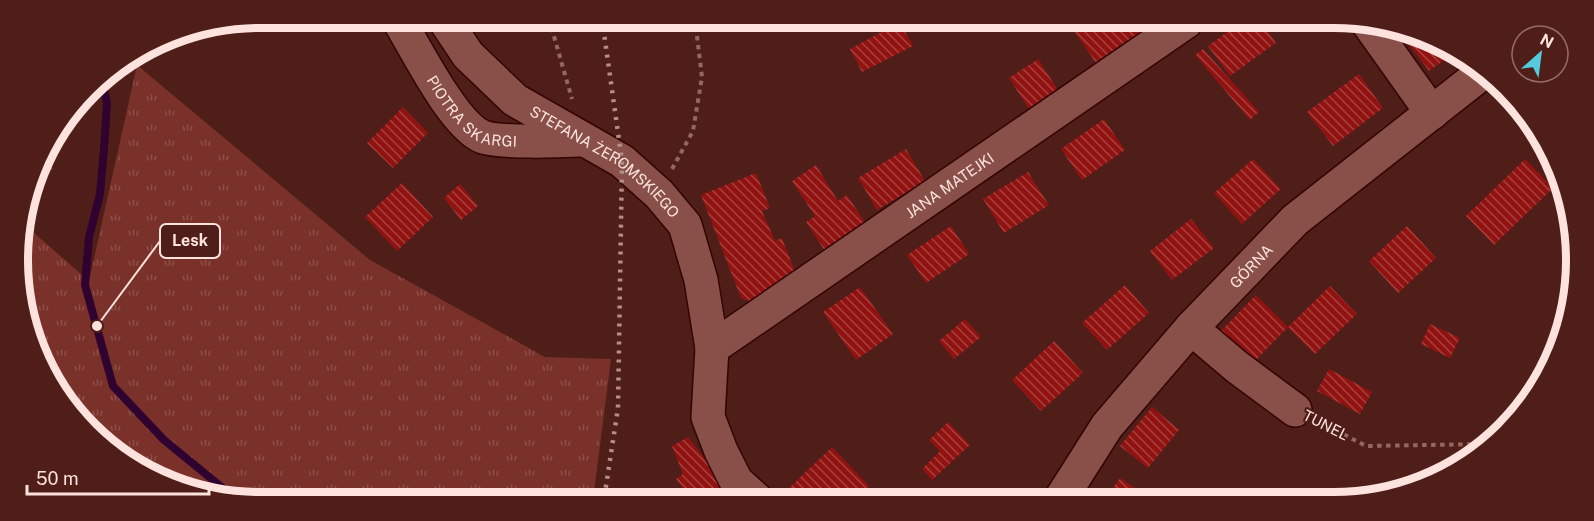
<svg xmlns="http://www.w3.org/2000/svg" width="1594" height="521" viewBox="0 0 1594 521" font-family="'Public Sans',sans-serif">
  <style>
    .grass { fill: url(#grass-tufts) }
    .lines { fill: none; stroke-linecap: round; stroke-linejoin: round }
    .stream { stroke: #300230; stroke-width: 8 }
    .building { fill: url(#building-back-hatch) }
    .minor-casing { stroke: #330403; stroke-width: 36 }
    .path { stroke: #916863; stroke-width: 4; stroke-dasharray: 4.5 4.5; stroke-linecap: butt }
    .minor { stroke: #885049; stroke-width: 33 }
    .rail { stroke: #b38f8a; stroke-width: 4.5; stroke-dasharray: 3 6; stroke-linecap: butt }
    .labels { text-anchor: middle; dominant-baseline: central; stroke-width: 4.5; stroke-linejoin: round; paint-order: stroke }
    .street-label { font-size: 15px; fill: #fde2de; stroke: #501e19 }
    .rim { fill: none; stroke: #fde2de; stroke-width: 8 }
    .leader { fill: none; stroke: #fde2de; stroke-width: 2 }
    .callout-dot { fill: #fde2de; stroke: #501e19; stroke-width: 2 }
    .callout { fill: #501e19; stroke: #fde2de; stroke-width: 2 }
    .callout-label { font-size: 16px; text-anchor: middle; font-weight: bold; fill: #fde2de }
  </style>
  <defs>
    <pattern id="grass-tufts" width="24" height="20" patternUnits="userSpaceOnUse" patternTransform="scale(1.5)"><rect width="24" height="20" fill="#79312a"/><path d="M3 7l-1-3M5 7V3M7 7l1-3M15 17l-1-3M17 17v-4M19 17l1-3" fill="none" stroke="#8d4f48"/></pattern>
    <pattern id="building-back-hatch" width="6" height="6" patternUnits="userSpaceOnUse" patternTransform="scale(1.5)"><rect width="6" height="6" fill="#911311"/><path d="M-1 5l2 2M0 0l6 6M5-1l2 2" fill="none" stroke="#a7403f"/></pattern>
  </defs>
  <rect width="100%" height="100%" fill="#501e19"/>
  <!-- grass -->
  <path class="grass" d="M137 65 370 260 545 357 611 359 593 499 213 498 126 462 59 396 26 323 22 256 33 232 89 281Z"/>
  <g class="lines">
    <!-- stream -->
    <path class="stream" d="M101 78 107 103 104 149 100 194 89 237 85 285 113 386 164 440 235 498"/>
  </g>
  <!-- building -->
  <g class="building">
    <path d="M1088 21 1139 22 1147 33 1098 66 1074 31Z"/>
    <path d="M900 22 913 46 862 72 850 49Z"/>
    <path d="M1241 22H1261L1276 43 1230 76 1208 46Z"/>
    <path d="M1409 34 1439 47 1454 53 1429 71 1404 38Z"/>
    <path d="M1203 49 1259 112 1250 120 1195 55Z"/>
    <path d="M1038 59 1058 90 1029 109 1009 78Z"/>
    <path d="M1359 74 1383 108 1333 146 1307 112Z"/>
    <path d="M403 107 428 133 393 168 367 143Z"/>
    <path d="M1104 119 1125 150 1082 180 1061 149Z"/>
    <path d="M906 149 925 181 877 210 858 178Z"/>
    <path d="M42 158 53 168 30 195Z"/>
    <path d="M1253 159 1281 189 1242 224 1214 193Z"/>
    <path d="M1525 159 1553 188 1494 245 1466 216Z"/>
    <path d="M816 165 838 201 847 195 866 224 825 251 806 222 815 216 792 181Z"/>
    <path d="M1028 172 1049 205 1004 233 983 199Z"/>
    <path d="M756 173 770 208 762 211 775 241 782 238 795 272 749 301 741 298 701 195Z"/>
    <path d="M402 183 433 217 397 251 365 217Z"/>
    <path d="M460 184 478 206 461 220 444 198Z"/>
    <path d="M1191 219 1214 248 1172 280 1150 251Z"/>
    <path d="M951 226 969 254 926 283 907 255Z"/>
    <path d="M1407 226 1436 258 1398 293 1369 261Z"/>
    <path d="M1125 285 1149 313 1107 350 1082 323Z"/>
    <path d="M1330 286 1357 314 1315 354 1288 327Z"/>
    <path d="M860 287 893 334 856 360 823 312Z"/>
    <path d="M1256 295 1288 327 1251 365 1219 333Z"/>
    <path d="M965 319 981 337 954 359 939 341Z"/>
    <path d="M1430 324 1460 338 1450 358 1421 344Z"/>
    <path d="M1054 341 1083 373 1041 411 1012 380Z"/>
    <path d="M1329 369 1372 392 1360 414 1317 391Z"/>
    <path d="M1152 407 1179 430 1148 468 1120 446Z"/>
    <path d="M948 422 970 445 932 480 922 469 940 451 929 440Z"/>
    <path d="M688 437 736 499H684L683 497 687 494 676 479 683 474 672 446Z"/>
    <path d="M832 447 869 486 858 500H800L789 488Z"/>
    <path d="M1120 478 1153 500H1129L1112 489Z"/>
  </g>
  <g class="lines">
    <!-- minor casing -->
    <g class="minor-casing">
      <g id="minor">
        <path id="s1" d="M398 19C415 47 454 126 483 137 500 143 560 141 580 140"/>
        <path id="s2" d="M444 19 468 55 515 100 622 161 659 194 685 225 701 280 712 348 708 417 721 451 736 481 756 499"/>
        <path d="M1368 23 1432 113"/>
        <path d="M1191 328 1237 367 1295 410"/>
        <path id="s3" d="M712 348 1186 22"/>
        <path id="s4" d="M1060 500 1107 426 1191 328 1295 220 1482 73"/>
      </g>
    </g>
    <!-- path -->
    <g class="path">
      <path d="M549 19 572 99"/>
      <path d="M672 169 693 131 702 77 695 20"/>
      <path d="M1320 422 1366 446 1488 444"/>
    </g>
    <!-- minor -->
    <use href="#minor" class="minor"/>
    <!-- rail -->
    <path class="rail" d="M602 19 622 161 618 408 604 499"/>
  </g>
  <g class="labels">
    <!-- street labels -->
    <g class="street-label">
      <text stroke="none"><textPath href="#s1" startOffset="124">PIOTRA SKARGI</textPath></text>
      <text stroke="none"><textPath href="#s2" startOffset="218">STEFANA ŻEROMSKIEGO</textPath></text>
      <text stroke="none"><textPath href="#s3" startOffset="288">JANA MATEJKI</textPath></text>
      <text stroke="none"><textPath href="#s4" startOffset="303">GÓRNA</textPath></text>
      <text transform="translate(1326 425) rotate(27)">TUNEL</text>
    </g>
  </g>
  <!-- crop -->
  <path d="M0 0H1594V521H0ZM260 28H1334A232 232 0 0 1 1566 260V260A232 232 0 0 1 1334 492H260A232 232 0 0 1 28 260V260A232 232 0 0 1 260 28Z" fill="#501e19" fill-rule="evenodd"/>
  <path class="rim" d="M260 28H1334A232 232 0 0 1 1566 260V260A232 232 0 0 1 1334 492H260A232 232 0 0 1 28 260V260A232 232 0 0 1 260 28Z"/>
  <!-- callouts -->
  <path class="leader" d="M97 326L160 241"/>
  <circle class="callout-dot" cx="97" cy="326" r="6"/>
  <rect class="callout" x="160" y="224" width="60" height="34" rx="6"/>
  <g class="callout-label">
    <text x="190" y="246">Lesk</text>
  </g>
  <!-- north arrow -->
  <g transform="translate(1540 54) rotate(28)"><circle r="28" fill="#501e19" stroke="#956c68" stroke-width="1.5"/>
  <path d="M0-4.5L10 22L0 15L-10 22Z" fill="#53cbdc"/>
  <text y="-9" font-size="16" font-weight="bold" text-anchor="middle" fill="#fde2de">N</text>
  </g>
  <!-- scale -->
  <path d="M27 485v9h182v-9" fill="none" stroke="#fde2de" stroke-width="3"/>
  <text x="36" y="485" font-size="18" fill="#fde2de" stroke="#501e19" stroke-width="4.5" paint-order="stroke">50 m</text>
</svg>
